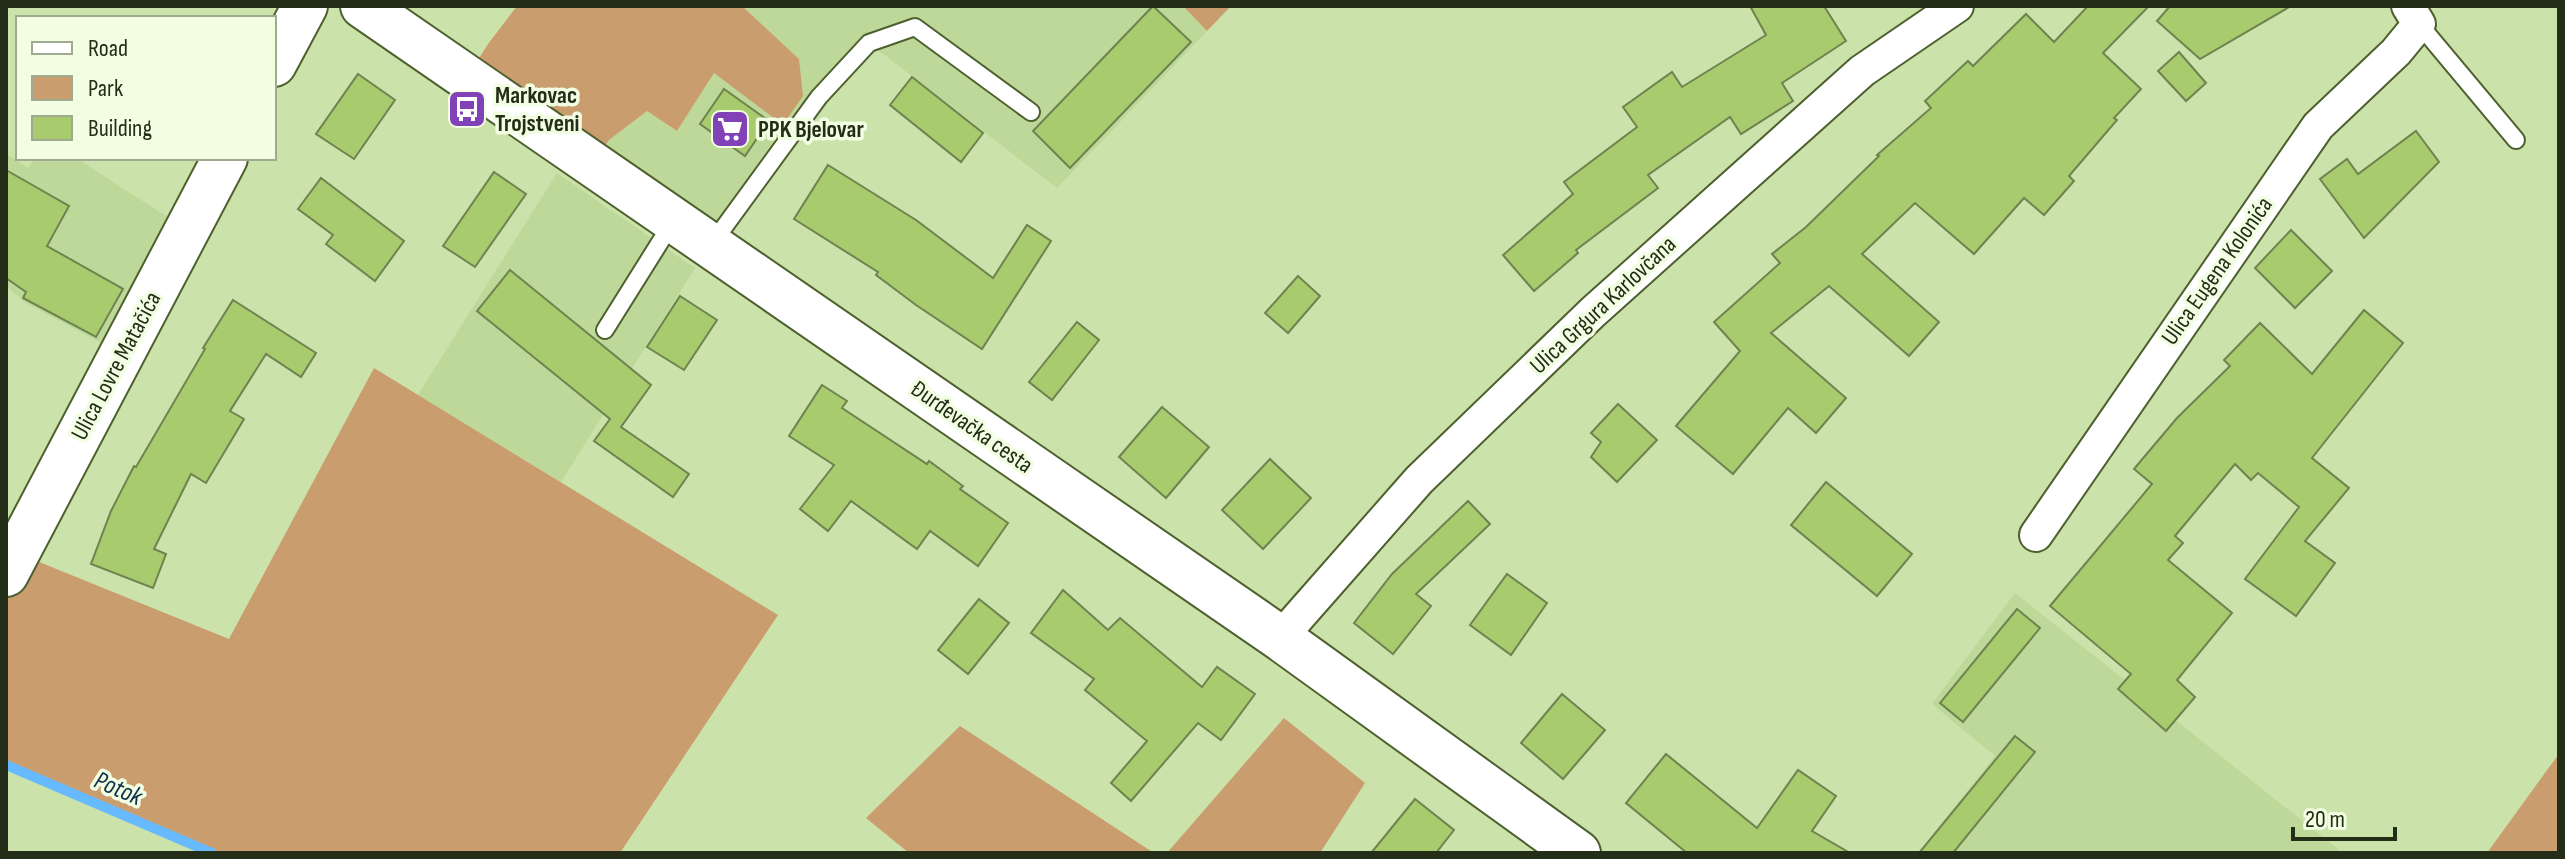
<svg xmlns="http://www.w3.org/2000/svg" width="2565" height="859" viewBox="0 0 2565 859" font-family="'Sofia Sans Condensed',sans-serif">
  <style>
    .built { fill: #bed899 }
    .green { fill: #ca9d6f }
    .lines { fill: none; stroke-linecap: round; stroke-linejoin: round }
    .stream { stroke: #68baff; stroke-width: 10 }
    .building { fill: #a7cb6d; stroke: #6f8350; stroke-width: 2 }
    .service-casing { stroke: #4d602e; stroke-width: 20 }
    .minor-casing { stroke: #4d602e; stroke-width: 36 }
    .secondary-casing { stroke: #4d602e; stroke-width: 48 }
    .primary-casing { stroke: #4d602e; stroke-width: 48 }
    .service { stroke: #fff; stroke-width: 16 }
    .minor { stroke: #fff; stroke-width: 32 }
    .secondary { stroke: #fff; stroke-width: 44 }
    .primary { stroke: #fff; stroke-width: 44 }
    .labels { text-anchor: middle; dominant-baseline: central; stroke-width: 7; stroke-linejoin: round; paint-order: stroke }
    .poi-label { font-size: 24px; font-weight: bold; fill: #242d17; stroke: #f2fee2; text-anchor: start }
    .street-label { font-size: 24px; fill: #242d17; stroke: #f2fee2 }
    .water-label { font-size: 26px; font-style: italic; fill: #0d304b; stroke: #f2fee2 }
  </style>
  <rect width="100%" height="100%" fill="#cbe2aa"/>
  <!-- built -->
  <g class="built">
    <path d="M742 6H1183L1207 31 1057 188 869 43 710 246 592 165 609 140 647 111 677 131 714 73 783 125 799 59Z"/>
    <path d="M6 154 28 168 35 158H76L172 220 107 346 26 303 6 286Z"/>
    <path d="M557 173 695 268 561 482 418 395Z"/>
    <path d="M2015 593 2343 853H1918L1995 756 1932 704Z"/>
  </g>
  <!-- green -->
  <g class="green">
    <path d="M517 6H742L799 59 803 96 783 125 714 73 677 131 647 111 609 140 592 165 466 79 488 44Z"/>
    <path d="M1183 6H1231L1207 31Z"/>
    <path d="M374 368 778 615 620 853H212L6 765V576L17 553 229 639Z"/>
    <path d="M1284 718 1365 783 1320 853H1167Z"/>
    <path d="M960 726 1134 840 1154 853H909L866 818Z"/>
    <path d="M2558 755 2559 853H2487Z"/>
  </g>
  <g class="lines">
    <!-- stream -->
    <path class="stream" d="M6 765 212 853"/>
  </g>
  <!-- building -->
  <g class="building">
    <path d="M1153 6 1191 42 1070 168 1033 131Z"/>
    <path d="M1750 6H1824L1846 41 1782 83 1793 101 1741 134 1730 117 1648 175 1658 188 1576 250 1578 253 1534 291 1503 255 1573 194 1564 182 1637 127 1623 107 1672 72 1682 87 1766 35Z"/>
    <path d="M2088 6H2149L2103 53 2141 89 2114 118 2117 120 2069 176 2074 181 2044 215 2024 198 1974 254 1915 203 1862 254 1939 322 1909 356 1829 286 1771 333 1846 398 1816 433 1788 408 1733 474 1676 426 1740 351 1714 322 1780 263 1772 254 1806 227 1879 156 1877 155 1931 108 1925 101 1968 61 1973 66 2026 14 2054 42Z"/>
    <path d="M2170 6H2291L2200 59 2157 21Z"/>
    <path d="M2179 52 2206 83 2186 101 2158 71Z"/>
    <path d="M358 74 395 100 354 159 316 134Z"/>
    <path d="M912 77 983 133 961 162 890 105Z"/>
    <path d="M724 89 769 121 745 156 700 124Z"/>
    <path d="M2416 131 2439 162 2364 238 2320 179 2347 159 2358 174Z"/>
    <path d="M828 165 916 220 993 278 1027 225 1051 241 982 349 916 305 876 275 878 272 794 219Z"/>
    <path d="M6 170 69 206 47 246 123 289 96 337 23 298 26 292 6 278Z"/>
    <path d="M494 172 526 194 475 267 443 246Z"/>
    <path d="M321 178 404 241 375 281 326 244 333 235 298 209Z"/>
    <path d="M2291 230 2332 271 2295 308 2255 268Z"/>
    <path d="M510 270 651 385 621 427 689 474 673 497 594 441 610 419 477 311Z"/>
    <path d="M1298 276 1320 296 1288 333 1265 313Z"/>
    <path d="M680 296 717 320 684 370 647 347Z"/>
    <path d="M233 300 316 353 301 377 266 354 230 411 244 419 206 483 191 474 154 549 166 554 153 588 91 564 111 511 134 466 136 467 205 349 203 348Z"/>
    <path d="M2364 310 2403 343 2312 458 2349 488 2305 541 2335 563 2296 616 2245 579 2299 507 2258 473 2251 480 2235 464 2175 536 2183 543 2168 560 2232 613 2177 680 2195 697 2166 731 2118 689 2131 674 2050 606 2152 484 2134 469 2177 418 2230 366 2224 360 2260 323 2312 374Z"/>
    <path d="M1077 322 1099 340 1052 400 1029 382Z"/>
    <path d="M822 385 847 401 842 408 927 464 929 461 963 486 960 489 1008 523 978 566 930 531 917 549 851 501 828 531 800 509 834 465 789 436Z"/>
    <path d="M1618 404 1657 440 1617 482 1591 457 1601 442 1591 433Z"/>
    <path d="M1162 407 1209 447 1166 498 1119 457Z"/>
    <path d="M1270 459 1311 498 1263 549 1222 510Z"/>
    <path d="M1826 482 1912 554 1877 596 1791 525Z"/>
    <path d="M1468 501 1490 524 1416 594 1431 606 1393 654 1354 623 1392 574Z"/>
    <path d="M1507 574 1547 603 1511 655 1470 625Z"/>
    <path d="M1063 590 1108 630 1120 618 1202 687 1217 667 1255 694 1221 740 1198 723 1131 801 1111 783 1147 741 1085 690 1094 679 1031 633Z"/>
    <path d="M979 599 1009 623 968 674 938 650Z"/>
    <path d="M2017 609 2040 628 1963 722 1940 703Z"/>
    <path d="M1562 694 1605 730 1563 779 1521 743Z"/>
    <path d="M2015 736 2035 752 1953 853H1919Z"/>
    <path d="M1666 754 1757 828 1798 770 1836 796 1812 831 1850 853H1687L1626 803Z"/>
    <path d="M1415 799 1454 830 1436 853H1371Z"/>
  </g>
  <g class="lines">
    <!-- service casing -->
    <g class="service-casing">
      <g id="service">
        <path d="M2419 24 2516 140"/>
        <path d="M711 245 819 97 869 43 915 27 1031 112"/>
        <path d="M605 330 672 223"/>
      </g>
    </g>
    <!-- minor casing -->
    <g class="minor-casing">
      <g id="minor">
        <path d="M2036 535 2318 126 2396 52 2419 24 2408 6"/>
        <path d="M1280 638 1419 480 1593 312 1862 71 1957 6"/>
      </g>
    </g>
    <!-- secondary casing -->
    <g class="secondary-casing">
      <g id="secondary">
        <path d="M274 64 305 6"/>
        <path d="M6 574 225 158"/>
      </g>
    </g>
    <!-- primary casing -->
    <g class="primary-casing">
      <path id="primary" d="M363 6 1280 638 1578 853"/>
    </g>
    <!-- service -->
    <use href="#service" class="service"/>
    <!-- minor -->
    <use href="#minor" class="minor"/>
    <!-- secondary -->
    <use href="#secondary" class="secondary"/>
    <!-- primary -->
    <use href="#primary" class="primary"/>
  </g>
  <!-- icons -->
  <defs>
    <g id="bus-square" transform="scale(2)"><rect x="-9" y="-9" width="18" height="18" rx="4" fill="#8242b7" stroke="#f2fee2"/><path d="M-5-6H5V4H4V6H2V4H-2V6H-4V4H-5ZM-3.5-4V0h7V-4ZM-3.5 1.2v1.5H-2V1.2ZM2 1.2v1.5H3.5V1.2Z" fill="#fff"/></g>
    <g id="supermarket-square" transform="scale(2)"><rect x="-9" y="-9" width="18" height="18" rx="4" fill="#8242b7" stroke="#f2fee2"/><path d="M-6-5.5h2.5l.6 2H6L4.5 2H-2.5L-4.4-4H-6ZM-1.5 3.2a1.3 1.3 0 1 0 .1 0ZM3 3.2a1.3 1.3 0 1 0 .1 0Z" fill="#fff"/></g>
  </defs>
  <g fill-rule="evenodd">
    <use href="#bus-square" x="467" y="109"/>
    <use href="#supermarket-square" x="730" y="129"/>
  </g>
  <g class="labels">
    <!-- poi labels -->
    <g class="poi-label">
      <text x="495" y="95">Markovac<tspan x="495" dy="28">Trojstveni</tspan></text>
      <text x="758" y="129">PPK Bjelovar</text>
    </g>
    <!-- street labels -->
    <g class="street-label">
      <text transform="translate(2217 271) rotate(-55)">Ulica Eugena Kolonića</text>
      <text transform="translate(1603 305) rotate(-43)">Ulica Grgura Karlovčana</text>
      <text transform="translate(116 366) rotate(-62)">Ulica Lovre Matačića</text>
      <text transform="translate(972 427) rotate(35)">Đurđevačka cesta</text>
    </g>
    <!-- water labels -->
    <g class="water-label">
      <text transform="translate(118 789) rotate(23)">Potok</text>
    </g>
  </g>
  <!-- border -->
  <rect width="2565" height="859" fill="none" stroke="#242d17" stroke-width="16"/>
  <!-- legend -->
  <rect x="16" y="16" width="260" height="144" fill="#f2fee2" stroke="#a0aa91" stroke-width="2"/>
  <rect x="32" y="42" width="40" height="12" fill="#ffffff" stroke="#a0aa91" stroke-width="2"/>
  <text x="88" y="56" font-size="24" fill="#242d17">Road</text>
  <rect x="32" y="76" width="40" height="24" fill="#ca9d6f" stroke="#a0aa91" stroke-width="2"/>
  <text x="88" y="96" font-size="24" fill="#242d17">Park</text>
  <rect x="32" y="116" width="40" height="24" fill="#a7cb6d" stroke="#a0aa91" stroke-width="2"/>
  <text x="88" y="136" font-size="24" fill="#242d17">Building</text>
  <!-- scale -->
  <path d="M2293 827v12h102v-12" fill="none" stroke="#242d17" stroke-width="4"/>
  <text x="2305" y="827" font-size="24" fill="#242d17" stroke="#f2fee2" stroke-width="6" paint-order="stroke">20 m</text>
</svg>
